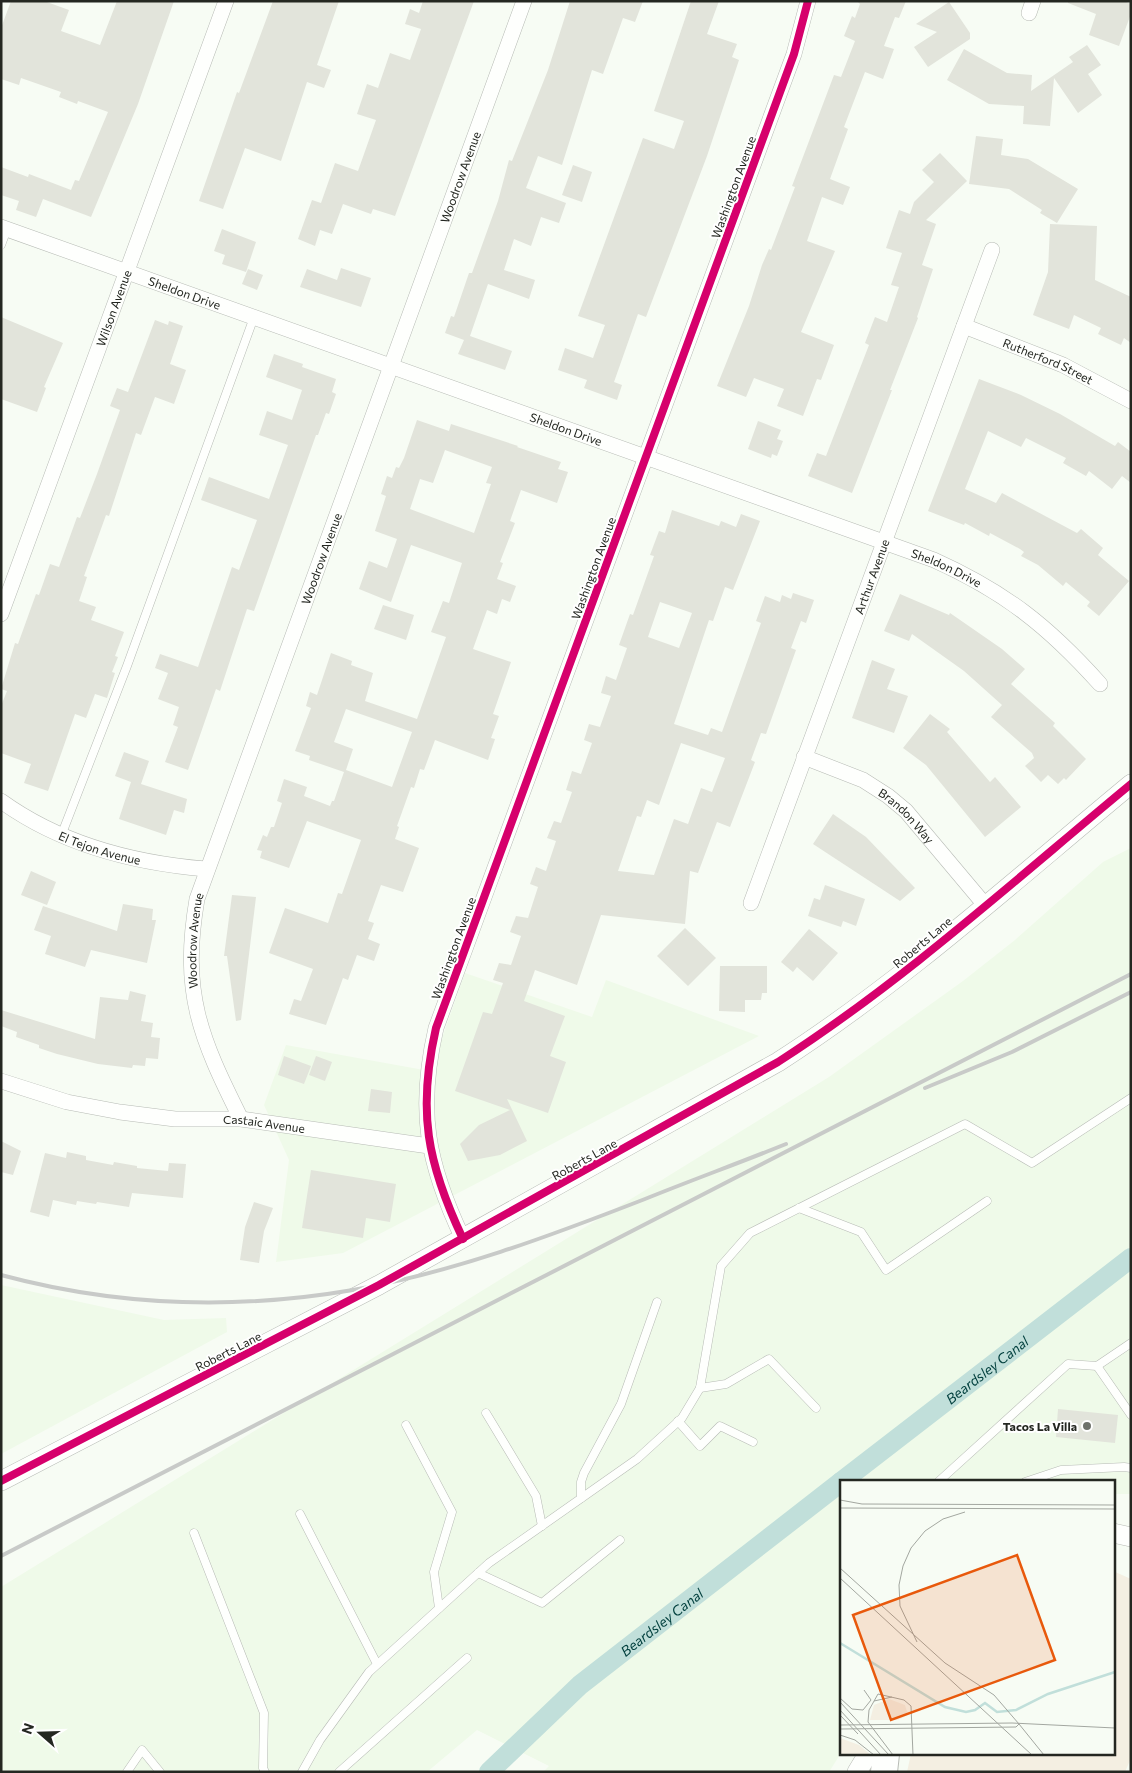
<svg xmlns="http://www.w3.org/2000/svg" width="1132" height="1773" viewBox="0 0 1132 1773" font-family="Commissioner,sans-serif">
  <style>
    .built { fill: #effae9 }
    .green { fill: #f4efe2 }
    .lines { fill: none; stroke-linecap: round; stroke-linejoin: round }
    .canal { stroke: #c1dfda; stroke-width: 20 }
    .building { fill: #e2e4db; fill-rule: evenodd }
    .service-casing { stroke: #b7bbb5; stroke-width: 9 }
    .minor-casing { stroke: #b7bbb5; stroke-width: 16 }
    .tertiary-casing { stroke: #b7bbb5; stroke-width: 20 }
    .motorway-casing { stroke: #b7bbb5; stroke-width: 28 }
    .service { stroke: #fefffd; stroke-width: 8 }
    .minor { stroke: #fefffd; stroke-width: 15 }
    .tertiary { stroke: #fefffd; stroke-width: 19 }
    .motorway { stroke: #fefffd; stroke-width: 26 }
    .rail { stroke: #c8cac8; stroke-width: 4 }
    .cycleway-casing { stroke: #fff; stroke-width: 11 }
    .cycleway { stroke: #d6006c; stroke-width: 8 }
    .poi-dot { fill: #6e726b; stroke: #fff; stroke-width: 2 }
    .labels { text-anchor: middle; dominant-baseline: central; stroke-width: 4; stroke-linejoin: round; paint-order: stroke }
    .street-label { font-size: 12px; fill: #242721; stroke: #fff }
    .poi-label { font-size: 12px; font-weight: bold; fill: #242721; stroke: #fff; text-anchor: end }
    .water-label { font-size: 14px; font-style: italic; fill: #003f3d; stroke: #fff }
    .inset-river { fill: none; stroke: #c1dfda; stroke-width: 2.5 }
    .inset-road { fill: none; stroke: #a3a7a0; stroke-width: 1 }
    .view { fill: #e8590c; fill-opacity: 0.15; stroke: #e8590c; stroke-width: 2.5 }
    .inset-edge { fill: none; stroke: #242721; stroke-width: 2.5 }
  </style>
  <rect width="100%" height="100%" fill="#f7fcf4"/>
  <!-- built -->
  <g class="built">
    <path d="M1131 848V1494H1113V1482H841V1753L829 1772H543L549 1766 477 1730 427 1772H1V1587L829 1077 963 981 1015 940 1103 862Z"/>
    <path d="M465 973 592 1017 606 980 759 1036 343 1253 276 1262 289 1160 264 1105 286 1045 435 1072 441 1041Z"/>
    <path d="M1 1285 164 1320 226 1318 227 1332 1 1454Z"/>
  </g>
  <!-- green -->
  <path class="green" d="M1113 1571 1131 1579V1758L1125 1772H907L911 1754H1113Z"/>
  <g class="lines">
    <!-- canal -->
    <g class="canal">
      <path id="s1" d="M841 1482 1131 1258"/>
      <path id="s2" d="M489 1772 580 1685 841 1482"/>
    </g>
  </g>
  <!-- building -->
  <g class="building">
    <path d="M11 1H44L69 10 61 31 100 45 117 1H174L138 104 91 217 43 199 36 217 16 210 19 201 1 195V167L28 177 29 174 71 190 75 180 79 181 108 112 78 101 77 104 59 97 61 92 21 78 19 85 1 79V28Z"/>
    <path d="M273 1H339L317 65 331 70 324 88 307 82 281 161 245 148 223 209 199 201 237 92 239 93Z"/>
    <path d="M423 1H474L395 216 373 209 371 214 343 204 332 234 320 230 315 246 298 239 312 200 321 203 335 163 358 171 376 120 357 114 367 84 378 88 390 53 410 60 421 29 405 24 410 9 419 13Z"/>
    <path d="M570 1H643L635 22 623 18 603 74 592 70 562 165 538 156 526 188 566 203 559 223 541 217 531 246 514 239 504 270 535 280 529 299 488 284 470 336 512 351 505 370 458 354 464 340 445 333 451 316 454 317 469 273H472L498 201 509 160 512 161 548 70Z"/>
    <path d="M691 1H719L707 34 737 44 732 57 739 60 707 156 646 317 638 314 614 382 622 385 617 400 584 388 587 380 558 370 565 348 593 358 605 325 578 316 643 138 674 149 684 121 654 111Z"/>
    <path d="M857 1H906L899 18 895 17 884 46 894 49 883 79 865 72 844 127 848 129 830 179 850 187 843 205 822 197 807 241 835 251 801 332 834 345 821 380 817 379 803 416 777 406 784 389 754 378 746 397 717 386 749 306 762 265 769 249 771 250 795 187 792 186 834 75 841 77 855 41 844 36 852 16 855 18 860 4Z"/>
    <path d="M1068 1H1124L1131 4V14L1119 46 1089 35 1096 14 1068 3Z"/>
    <path d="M949 2 970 33V39L928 67 914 47 937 32 916 24Z"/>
    <path d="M1087 45 1101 65 1088 74 1102 95 1078 113 1054 78 1050 126 1023 124 1024 106 989 104 947 80 964 49 1007 73 1032 75 1031 91 1073 62 1069 57Z"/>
    <path d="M976 136 1003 139 1001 155 1028 159 1078 189 1057 223 1040 213 1042 210 1009 189 969 184Z"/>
    <path d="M940 153 967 181 926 220 936 224 922 265 933 269 917 317 918 318 890 390H892L852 493 808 476 817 453 826 456 869 345 865 343 875 317 887 322 899 287 891 285 902 253 886 248 899 210 910 214 914 202 934 182 922 170Z"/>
    <path d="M573 165 592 172 582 202 562 195Z"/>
    <path d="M1050 224 1097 226 1095 280 1131 297V343L1124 338 1121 345 1098 334 1101 328 1074 315 1069 329 1033 315 1048 272Z"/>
    <path d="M222 229 256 242 246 272 222 264 225 255 214 251Z"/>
    <path d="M341 268 371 278 361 307 300 287 307 269 337 280Z"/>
    <path d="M248 269 263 275 257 290 242 284Z"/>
    <path d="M1 317 63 343 44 387 46 388 37 412 1 399Z"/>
    <path d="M155 320 168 325 169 321 183 326 170 364 186 370 174 404 155 397 141 435 136 433 109 516 106 515 84 576 87 577 79 601 96 607 91 620 124 632 115 656 118 657 112 672 115 673 107 698 95 694 86 718 75 714 48 791 24 783 31 764 1 753V706L7 691 1 689 15 643 18 644 36 594 39 595 50 564 59 567 77 517 80 518 97 474 120 410 110 406 117 388 128 392Z"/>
    <path d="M274 354 303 364 302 367 336 379 332 392 336 394 329 414 326 413 318 435H316L254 611 247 609 220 691 216 689 188 770 165 762 178 727 173 725 179 707 158 699 168 673 155 668 160 654 198 667 232 567 239 570 257 520 201 500 209 477 269 499 288 445 259 435 267 411 292 420 302 390 266 377Z"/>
    <path d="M979 379 1021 395 1060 414 1115 446 1118 442 1131 452V483L1122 476 1112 489 1089 471 1086 476 1063 463 1066 458 1026 438 1021 447 988 431 965 489 996 503 1002 493 1077 533 1081 529 1103 548 1098 555 1129 581 1099 616 1087 606 1090 602 1066 582 1063 586 1038 565 1021 556 1024 552 1020 549 990 533 989 536 965 523 964 525 928 511Z"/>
    <path d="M417 420 449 431 451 424 518 446 517 447 561 462 558 469 568 472 557 503 521 490 510 521 515 523 500 562 503 563 497 579 516 586 510 602 502 599 497 614 487 610 473 649 511 662 493 714 499 716 491 738 495 739 488 760 435 740 424 770 420 769 414 788 411 787 397 826 399 827 395 839 419 848 403 892 381 885 368 921 374 923 368 939 380 944 374 961 357 955 348 980 343 978 326 1025 289 1014 294 999 301 1001 313 969 269 953 285 908 328 923 338 893 342 894 361 840 307 821 289 868 260 858 262 851 257 850 263 835 267 837 271 827H274L282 803 277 801 284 779 307 787 304 796 330 806 332 801H334L344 772 309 760 310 756 295 751 311 708 306 706 310 692 317 695 331 653 352 661 351 665 373 673 365 701 417 719 446 637 431 632 443 601 449 603 462 563 411 545 391 602 359 589 369 561 387 568 397 539 375 531 386 496 381 494 387 476 392 478 396 467 399 468 404 458ZM445 450 492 467 486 483 491 484 474 533 410 509 420 479 433 483ZM346 709 412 732 392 787 346 770 353 749 334 742Z"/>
    <path d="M758 421 781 430 777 439 783 441 777 456 772 454 771 458 748 449Z"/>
    <path d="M672 510 719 526 721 521 736 527 741 514 760 521 733 590 725 587 713 621 709 620 674 724 708 735 711 728 722 732 761 623 756 621 765 596 780 602 782 595 791 599 793 593 814 600 806 623 801 621 791 648 796 650 766 734 761 733 751 760 755 762 730 827 717 822 698 873 690 871 685 924 601 915 577 985 535 970 524 1001 565 1016 550 1056 566 1062 548 1113 507 1099 527 1141 500 1155 468 1161 460 1144 479 1125 510 1110 455 1091 483 1012 492 1014 503 983 493 980 499 963 511 965 521 936 510 932 516 916 528 918 538 887 530 884 536 867 546 871 556 841 547 838 554 821 561 823 572 792 566 790 572 771 581 774 592 743 584 740 589 724 600 727 611 696 601 693 606 676 616 680 627 648 619 645 630 614 633 615 654 556 650 555 659 531 665 533ZM660 602 692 613 679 648 648 637ZM681 743 725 758 712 792 701 788 688 824 674 819 654 875 618 871 637 816 641 817 647 800 659 805Z"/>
    <path d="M900 594 949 615 950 613 1002 649 1025 669 1011 684 1055 723 1053 726 1086 759 1066 780 1064 778 1058 784 1048 775 1041 782 1025 766 1034 758 1032 753 991 717 1002 705 964 671 912 634 909 641 884 631Z"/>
    <path d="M383 605 414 615 406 640 374 629Z"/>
    <path d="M872 660 895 669 887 689 908 696 894 733 852 718Z"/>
    <path d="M930 714 950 729 947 732 990 782 995 777 1021 807 985 837 926 765 903 748Z"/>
    <path d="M124 752 149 761 141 784 187 799 184 813 174 810 166 835 119 819 131 782 115 776Z"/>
    <path d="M833 814 866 837 915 888 900 901 813 844Z"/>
    <path d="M31 871 56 882 47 905 21 895Z"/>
    <path d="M825 885 865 899 856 926 843 921 841 927 808 916 814 898 820 900Z"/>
    <path d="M232 895 256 897 241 1020 236 1021 227 956H224Z"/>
    <path d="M123 904 153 909 152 920H156L147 963 91 950 85 967 45 954 51 936 34 930 43 906 117 931Z"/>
    <path d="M685 928 716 958 688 986 657 956Z"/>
    <path d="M809 929 838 953 813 981 797 967 793 972 781 962Z"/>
    <path d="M720 966H767V993H762L761 1000H745V1012L719 1011Z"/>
    <path d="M130 991 146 995 141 1021 153 1023 151 1037 160 1038 158 1059 146 1058 145 1066 133 1065 132 1068 98 1064 57 1054 39 1048V1045L16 1037 17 1032 1 1026V1010L95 1039 100 997 128 1000Z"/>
    <path d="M284 1056 311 1066 304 1084 278 1075Z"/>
    <path d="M316 1056 332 1062 325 1081 309 1075Z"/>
    <path d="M371 1089 392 1092 390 1113 368 1111Z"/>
    <path d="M1 1141 21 1151 13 1175 1 1172Z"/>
    <path d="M67 1152 86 1156V1160L113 1165 114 1162 137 1166V1168L168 1171 169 1163 186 1164 183 1198 132 1193 129 1207 97 1202 96 1204 77 1201 76 1205 53 1200 49 1217 30 1212 45 1153 66 1158Z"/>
    <path d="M311 1170 396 1184 390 1222 366 1218 363 1238 302 1228Z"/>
    <path d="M254 1202 273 1208 264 1231 259 1263 240 1260 245 1227Z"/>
    <path d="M1058 1409 1118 1415 1115 1443 1056 1437Z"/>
  </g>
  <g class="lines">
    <!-- service casing -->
    <g class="service-casing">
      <g id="service">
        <path d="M1 245 7 229"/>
        <path d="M61 836 127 666 254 317"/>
        <path d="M799 1208 861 1232 886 1270 987 1201"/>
        <path d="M1097 1366 1131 1415"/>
        <path d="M700 1388 726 1384 769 1359 816 1408"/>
        <path d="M486 1413 536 1496 542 1526"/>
        <path d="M678 1421 700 1446 720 1426 753 1442"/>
        <path d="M406 1425 452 1512 434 1572 439 1608"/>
        <path d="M938 1482 1068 1364 1097 1366 1131 1343"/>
        <path d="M1025 1482 1061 1470 1124 1467 1131 1468"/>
        <path d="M581 1498V1482L584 1473 621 1404 657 1302"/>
        <path d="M300 1514 377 1664"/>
        <path d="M194 1533 264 1713 263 1768 265 1772"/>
        <path d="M478 1573 542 1603 620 1540"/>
        <path d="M127 1772 142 1750 160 1772"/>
        <path d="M302 1772 320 1740 369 1672 489 1563 637 1459 682 1418 700 1388 721 1266 750 1233 965 1124 1032 1163 1131 1098"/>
        <path d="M339 1772 467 1658"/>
      </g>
    </g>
    <!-- minor casing -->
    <g class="minor-casing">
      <g id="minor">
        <path d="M1029 13 1033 1"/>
        <path id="s3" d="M1 227 934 560C1005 592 1048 626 1100 684"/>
        <path id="s4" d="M964 326 1063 365 1131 401"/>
        <path id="s5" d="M1 614 226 1"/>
        <path id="s6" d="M804 757 863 780 888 796 906 811 985 905"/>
        <path id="s7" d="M1 801C62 845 133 863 206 869"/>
        <path id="s8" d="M751 903 992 250"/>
        <path id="s9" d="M1 1081 67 1102 120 1112 175 1119H241L429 1146"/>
        <path id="s10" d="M241 1119C200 1037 181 993 197 899L524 1"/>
        <path d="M463 1239C427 1163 417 1111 436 1028L794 54 808 1"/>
      </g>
    </g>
    <!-- tertiary casing -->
    <g class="tertiary-casing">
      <g id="tertiary">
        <path d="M1 1481 379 1285 778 1062C904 981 1016 879 1131 784"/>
        <path d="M1113 1533 1131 1537"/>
        <path d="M857 1772 868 1754"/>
      </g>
    </g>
    <!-- motorway casing -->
    <g class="motorway-casing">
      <path id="motorway" d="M884 1772 886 1754"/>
    </g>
    <!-- service -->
    <use href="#service" class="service"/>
    <!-- minor -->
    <use href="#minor" class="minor"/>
    <!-- tertiary -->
    <use href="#tertiary" class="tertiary"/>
    <!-- motorway -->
    <use href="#motorway" class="motorway"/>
    <!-- rail -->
    <g class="rail">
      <path d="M925 1088 1012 1052 1131 992"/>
      <path d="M1 1275C116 1306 236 1310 353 1290 454 1272 550 1236 645 1199 692 1180 739 1163 786 1144"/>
      <path d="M1 1556 1131 974"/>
    </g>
    <!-- cycleway casing -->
    <g class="cycleway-casing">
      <g id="cycleway">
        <path d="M463 1239C427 1163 417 1111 436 1028L794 54 808 1"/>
        <path d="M1 1481 379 1285 778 1062C904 981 1016 879 1131 784"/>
      </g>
    </g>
    <!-- cycleway -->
    <use href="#cycleway" class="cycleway"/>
  </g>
  <!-- markers -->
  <circle class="poi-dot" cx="1087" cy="1426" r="5"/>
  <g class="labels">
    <!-- street labels -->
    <g class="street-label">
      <text stroke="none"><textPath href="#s10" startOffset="998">Woodrow Avenue</textPath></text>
      <text transform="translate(733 187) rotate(-70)">Washington Avenue</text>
      <text stroke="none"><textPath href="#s3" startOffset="195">Sheldon Drive</textPath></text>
      <text stroke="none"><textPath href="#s5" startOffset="326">Wilson Avenue</textPath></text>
      <text stroke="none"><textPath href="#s4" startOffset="91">Rutherford Street</textPath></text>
      <text stroke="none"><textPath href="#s3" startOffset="600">Sheldon Drive</textPath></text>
      <text stroke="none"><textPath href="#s10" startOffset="592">Woodrow Avenue</textPath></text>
      <text transform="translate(593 568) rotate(-70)">Washington Avenue</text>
      <text stroke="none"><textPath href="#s3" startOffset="1005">Sheldon Drive</textPath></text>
      <text stroke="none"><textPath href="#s8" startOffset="348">Arthur Avenue</textPath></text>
      <text stroke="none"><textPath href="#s6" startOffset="120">Brandon Way</textPath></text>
      <text stroke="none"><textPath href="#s7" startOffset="110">El Tejon Avenue</textPath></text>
      <text stroke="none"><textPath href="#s10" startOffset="188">Woodrow Avenue</textPath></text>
      <text transform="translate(922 942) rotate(-40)">Roberts Lane</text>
      <text transform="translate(453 948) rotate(-70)">Washington Avenue</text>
      <text stroke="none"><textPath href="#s9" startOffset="268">Castaic Avenue</textPath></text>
      <text transform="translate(584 1159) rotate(-29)">Roberts Lane</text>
      <text transform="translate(228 1351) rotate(-27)">Roberts Lane</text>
    </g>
    <!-- poi labels -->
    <g class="poi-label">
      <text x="1077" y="1426">Tacos La Villa</text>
    </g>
    <!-- water labels -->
    <g class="water-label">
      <text stroke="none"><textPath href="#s1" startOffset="184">Beardsley Canal</textPath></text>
      <text stroke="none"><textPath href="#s2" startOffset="229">Beardsley Canal</textPath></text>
    </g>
  </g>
  <!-- overview -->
  <g transform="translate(840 1480)">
    <rect width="275" height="275" fill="#f7fcf4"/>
    <path d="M49 219 65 225 68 235 58 240H30L34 225ZM0 258 19 265 31 275H0Z" fill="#f4efe2"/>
    <path class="inset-river" d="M0 163 105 227 126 232 135 230 145 223 157 232 176 230 208 214 275 192"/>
    <path class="inset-road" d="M0 20 22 24 275 25M0 28 275 29M0 88 105 183 154 215 179 244M0 98 192 275M77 162 60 126 59 105 63 86 71 68 85 51 103 39 125 32M38 214 64 220 71 226 73 275M38 214 29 230 28 242 53 275M0 218 12 229 23 230 31 220 24 210M34 221 52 217M0 222 49 275M0 230 41 275M0 235 18 254M179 244 204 275M0 245 172 243 275 248M0 249 176 247 179 244M0 255 15 260 34 275"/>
    <path class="view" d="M177 75 215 180 51 240 13 135Z"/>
    <rect width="275" height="275" class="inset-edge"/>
  </g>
  <!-- border -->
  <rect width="1132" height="1773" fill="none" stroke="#242721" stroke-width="5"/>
  <!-- north arrow -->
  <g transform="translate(40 1733) rotate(290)" stroke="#ffffff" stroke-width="4" paint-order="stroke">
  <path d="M0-4L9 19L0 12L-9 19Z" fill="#242721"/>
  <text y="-8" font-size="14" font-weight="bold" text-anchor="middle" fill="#242721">N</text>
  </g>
</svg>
